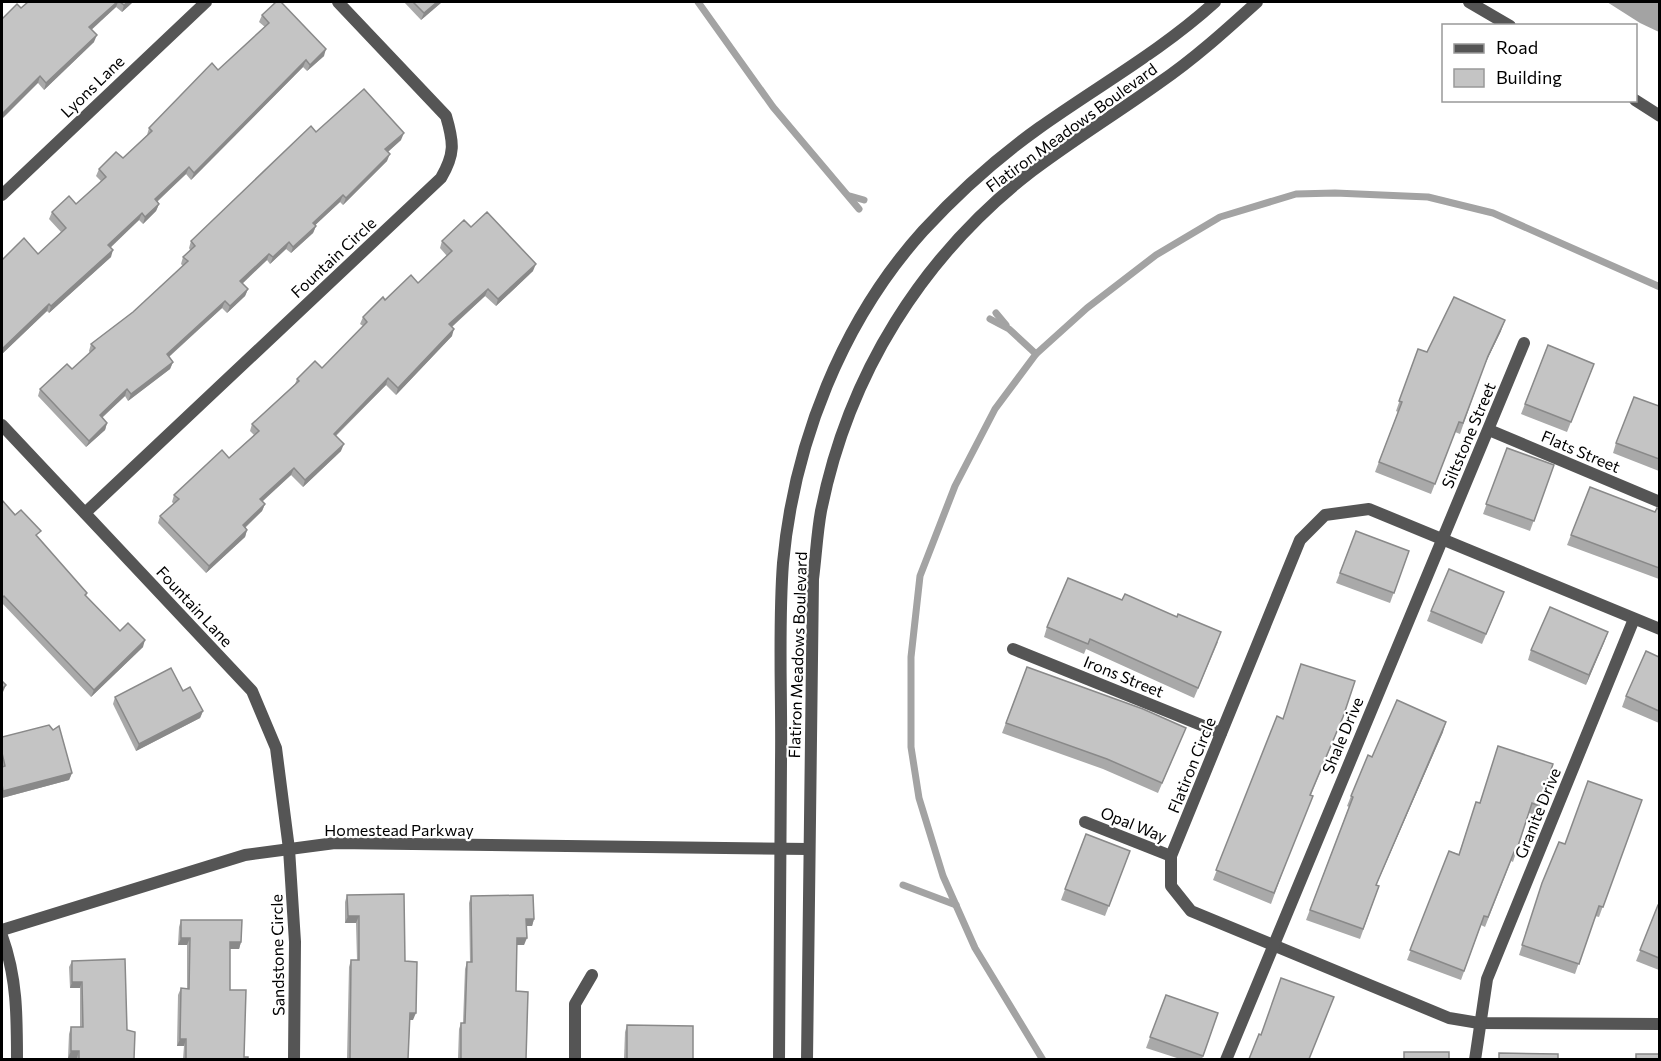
<svg xmlns="http://www.w3.org/2000/svg" width="1661" height="1061" viewBox="0 0 1661 1061" font-family="Commissioner,sans-serif">
  <style>
    .water { fill: #a3a3a3 }
    .lines { fill: none; stroke-linecap: round; stroke-linejoin: round }
    .stream { stroke: #a3a3a3; stroke-width: 7 }
    .minor { stroke: #555; stroke-width: 12 }
    .tertiary { stroke: #555; stroke-width: 12 }
    .wall { fill: #a9a9a9 }
    .shaded-wall { fill: #898989 }
    .building { fill: #c4c4c4; stroke: #898989; stroke-width: 1.5 }
    .labels { text-anchor: middle; dominant-baseline: central; stroke-width: 4.5; stroke-linejoin: round; paint-order: stroke }
    .street-label { font-size: 16px; fill: #000; stroke: #fff }
  </style>
  <rect width="100%" height="100%" fill="#fff"/>
  <!-- water -->
  <path class="water" d="M1607 2H1659V32L1640 23Z"/>
  <g class="lines">
    <!-- stream -->
    <g class="stream">
      <path d="M698 2 773 107 859 209"/>
      <path d="M850 196 864 200"/>
      <path d="M996 313 1006 325"/>
      <path d="M990 319 1009 329 1036 354 995 409 955 486 920 576 911 657V747L919 798 943 876 975 948 1043 1060"/>
      <path d="M1036 354 1087 308 1156 255 1220 217 1296 194 1335 193 1428 197 1493 213 1660 287"/>
      <path d="M903 885 956 905"/>
    </g>
    <!-- minor -->
    <g class="minor">
      <path d="M1469 2 1510 26"/>
      <path d="M1635 100 1660 116"/>
      <path d="M2 195 206 2"/>
      <path d="M2 425 252 691 276 748 289 849 295 942 294 1060"/>
      <path d="M1489 430 1660 502"/>
      <path d="M85 513 441 178C455 154 454 143 446 116L338 2"/>
      <path d="M1660 629 1369 509 1325 515 1300 540 1171 856V886L1191 911 1449 1018 1479 1023 1660 1024"/>
      <path d="M1013 649 1221 733"/>
      <path d="M1085 822 1171 856"/>
      <path d="M2 930 245 855 335 843 809 849"/>
      <path d="M2 936C17 977 17 1016 17 1060"/>
      <path d="M575 1060V1004L592 975"/>
      <path d="M1226 1060 1524 343"/>
      <path d="M1475 1060 1487 979 1634 619"/>
    </g>
    <!-- tertiary -->
    <g class="tertiary">
      <path d="M779 1060C780 960 781 861 781 762 782 696 778 629 783 563 794 443 842 321 923 231 958 193 997 158 1039 128 1098 86 1161 51 1215 2"/>
      <path d="M807 1060 813 579C816 556 817 533 821 511 848 375 922 256 1032 171 1073 140 1117 113 1159 83 1194 59 1225 31 1257 2"/>
    </g>
  </g>
  <!-- wall -->
  <g class="wall">
    <path d="M28 2H133L122 12 116 7 91 29 94 42 44 90 38 83 21 8Z"/>
    <path d="M404 2H442L421 20Z"/>
    <path d="M262 15 324 56 307 71 303 67 191 180 186 174 157 202 159 204 156 211 143 224 139 220 110 247 111 257 49 313 47 311 2 354V260L38 254 61 232 49 219 52 212 76 204 101 181 96 176 99 169 123 158 147 135 149 128 218 70 265 27 259 22Z"/>
    <path d="M316 132 401 140 388 152 387 161 343 205 340 202 315 225 316 226 313 233 291 253 286 249 270 264 267 260 242 283 248 289 245 296 227 313 222 308 169 357 173 362 170 369 128 401 125 396 102 418 107 423 105 430 86 447 38 396 40 389 72 369 90 353 89 351 91 344 133 312 183 266 181 264 183 257 190 250 189 248 191 241Z"/>
    <path d="M471 227 533 271 496 306 485 296 452 327V336L396 395 386 385 336 436 341 451 303 487 291 475 262 502 265 504 262 511 245 528 247 530 245 537 206 573 158 523 160 516 174 504 172 502 174 495 229 458 254 435 250 431 252 424 295 384 297 379 322 368 363 326 360 324 363 317 385 300 418 283 447 256 440 248 442 241Z"/>
    <path d="M1501 331 1484 366 1460 434 1455 432 1431 494 1375 472 1398 412 1396 411 1418 349 1427 352Z"/>
    <path d="M1548 345 1594 364 1567 432 1521 414Z"/>
    <path d="M1659 406V471L1613 453 1616 443Z"/>
    <path d="M1507 448 1554 465 1530 531 1483 514Z"/>
    <path d="M1590 487 1655 512 1659 510V579L1567 545Z"/>
    <path d="M2 500 38 538 87 593 86 596 120 631 143 647 91 697 2 603Z"/>
    <path d="M1356 531 1409 551 1390 603 1336 583Z"/>
    <path d="M1500 602 1482 644 1427 621 1431 611Z"/>
    <path d="M1047 627 1218 642 1194 698 1086 649 1084 654 1044 637Z"/>
    <path d="M1608 632 1586 685 1528 660 1531 650Z"/>
    <path d="M1659 657V723L1622 707 1626 696Z"/>
    <path d="M1027 667 1186 728 1158 793 1103 769 1002 733Z"/>
    <path d="M183 691 203 711 200 718 136 751 113 704 115 697Z"/>
    <path d="M1277 716 1283 719 1339 727 1311 795 1271 904 1213 880Z"/>
    <path d="M1443 732 1376 885 1379 886 1360 939 1306 920 1349 807 1347 806 1351 796 1372 757Z"/>
    <path d="M2 737 72 773 69 780 2 798Z"/>
    <path d="M1498 746 1539 806 1536 815 1529 813 1513 862 1511 861 1485 927 1481 925 1461 980 1407 960 1449 851 1459 854 1476 802 1480 803Z"/>
    <path d="M1642 800 1599 917 1595 916 1575 974 1519 955 1539 893 1565 844Z"/>
    <path d="M1086 834 1130 851 1105 916 1061 900Z"/>
    <path d="M347 895 405 961 413 1020H410L408 1059H347L349 967 351 960H357L356 923H345V902Z"/>
    <path d="M471 896 534 919 532 926H527L524 945H517L516 991 526 1059H458L459 1029 461 1023H463L465 969 467 962H470L469 903Z"/>
    <path d="M1659 905V970L1636 961Z"/>
    <path d="M181 920 241 942 239 949H230V990L244 1057 248 1059H183L184 1046H177L178 995 181 988 187 989V945H178L179 927Z"/>
    <path d="M72 961 127 1030 134 1059H77V1058H68L69 1034 71 1027H80V988H70L69 967Z"/>
    <path d="M1166 995 1218 1013 1202 1059H1180L1146 1048Z"/>
    <path d="M627 1025 693 1059H624L625 1032Z"/>
  </g>
  <!-- shaded-wall -->
  <g class="shaded-wall">
    <path d="M117 2H118L116 7 87 34 89 27Z"/>
    <path d="M128 2H133L122 12 124 5Z"/>
    <path d="M437 2H442L421 20 424 13Z"/>
    <path d="M97 35 94 42 44 90 46 83Z"/>
    <path d="M326 49 324 56 307 71 310 65Z"/>
    <path d="M306 60 303 67 191 180 194 173Z"/>
    <path d="M40 76 38 83 2 119V114Z"/>
    <path d="M404 133 401 140 383 156 385 149Z"/>
    <path d="M390 154 387 161 343 205 346 198Z"/>
    <path d="M189 167 186 174 152 206 155 199Z"/>
    <path d="M343 195 340 202 310 230 313 223Z"/>
    <path d="M159 204 156 211 143 224 145 217Z"/>
    <path d="M142 213 139 220 106 252 108 245Z"/>
    <path d="M316 226 313 233 291 253 293 247Z"/>
    <path d="M289 242 286 249 270 264 273 257Z"/>
    <path d="M113 250 111 257 49 313 51 306Z"/>
    <path d="M269 254 267 260 238 288 240 281Z"/>
    <path d="M536 264 533 271 496 306 498 299Z"/>
    <path d="M248 289 245 296 227 313 230 306Z"/>
    <path d="M488 289 485 296 447 331 449 324Z"/>
    <path d="M225 301 222 308 164 361 167 354Z"/>
    <path d="M49 304 47 311 2 354V349Z"/>
    <path d="M1505 320 1501 331 1484 366 1488 356Z"/>
    <path d="M454 329 452 336 396 395 398 388Z"/>
    <path d="M173 362 170 369 128 401 131 394Z"/>
    <path d="M388 378 386 385 331 440 334 434Z"/>
    <path d="M127 389 125 396 97 422 100 415Z"/>
    <path d="M107 423 105 430 86 447 89 441Z"/>
    <path d="M344 444 341 451 303 487 305 480Z"/>
    <path d="M294 468 291 475 257 506 260 499Z"/>
    <path d="M265 504 262 511 240 532 243 525Z"/>
    <path d="M247 530 245 537 206 573 209 566Z"/>
    <path d="M1608 632 1604 643 1586 685 1589 675Z"/>
    <path d="M145 640 143 647 91 697 94 690Z"/>
    <path d="M6 685 3 692 2 694V689Z"/>
    <path d="M203 711 200 718 136 751 139 744Z"/>
    <path d="M1446 722 1443 732 1372 895 1376 885Z"/>
    <path d="M72 773 69 780 2 798 3 791Z"/>
    <path d="M348 916H359L356 923H345Z"/>
    <path d="M526 919H534L532 926H524Z"/>
    <path d="M181 938H190L187 945H178Z"/>
    <path d="M517 938H527L524 945H515Z"/>
    <path d="M230 942H241L239 949H228Z"/>
    <path d="M72 982H82L80 988H70Z"/>
    <path d="M410 1013H416L413 1020H407Z"/>
    <path d="M180 1039H186L184 1046H177Z"/>
    <path d="M71 1051H79L77 1058H68Z"/>
  </g>
  <!-- building -->
  <g class="building">
    <path d="M28 2H117L89 27 97 35 46 83 40 76 2 114V19L17 4 21 8Z"/>
    <path d="M120 2H128L124 5Z"/>
    <path d="M276 2H281L326 49 310 65 306 60 194 173 189 167 155 199 159 204 145 217 142 213 108 245 113 250 51 306 49 304 2 349V260L24 238 38 254 66 228 52 212 69 196 76 204 106 177 99 169 116 152 123 158 152 131 149 128 212 63 218 70 269 23 262 15Z"/>
    <path d="M413 2H437L424 13Z"/>
    <path d="M364 89 404 133 385 149 390 154 346 198 343 195 313 223 316 226 293 247 289 242 273 257 269 254 240 281 248 289 230 306 225 301 167 354 173 362 131 394 127 389 100 415 107 423 89 441 40 389 67 364 72 369 95 348 91 344 133 312 188 261 183 257 195 246 191 241 311 126 316 132Z"/>
    <path d="M487 212 536 264 498 299 488 289 449 324 454 329 398 388 388 378 334 434 344 444 305 480 294 468 260 499 265 504 243 525 247 530 209 566 160 516 179 499 174 495 222 450 229 458 259 431 252 424 299 381 297 379 315 361 322 368 367 322 363 317 383 297 385 300 411 275 418 283 452 251 442 241 464 220 471 227Z"/>
    <path d="M1454 297 1505 320 1488 356 1463 423 1459 422 1435 484 1379 462 1402 402 1399 401 1418 349 1427 352Z"/>
    <path d="M1548 345 1594 364 1571 422 1525 404Z"/>
    <path d="M1634 397 1659 406V459L1616 443Z"/>
    <path d="M1507 448 1554 465 1534 521 1486 504Z"/>
    <path d="M1590 487 1655 512 1657 508 1659 510V568L1571 535Z"/>
    <path d="M2 500 15 515 21 510 41 531 36 535 87 593 85 595 120 631 128 623 145 640 94 690 4 596 2 598Z"/>
    <path d="M1356 531 1409 551 1394 593 1340 573Z"/>
    <path d="M1449 569 1504 592 1486 634 1431 611Z"/>
    <path d="M1068 578 1122 600 1125 594 1177 617 1178 614 1221 632 1198 688 1090 639 1088 644 1047 627Z"/>
    <path d="M1550 607 1608 632 1589 675 1531 650Z"/>
    <path d="M1646 651 1659 657V711L1626 696Z"/>
    <path d="M1301 664 1355 681 1343 717 1310 795 1313 796 1274 893 1216 870 1277 716 1283 719Z"/>
    <path d="M1027 667 1143 709 1186 728 1162 783 1107 759 1006 723Z"/>
    <path d="M171 668 183 691 190 687 203 711 139 744 115 697Z"/>
    <path d="M2 681 6 685 2 689Z"/>
    <path d="M1397 700 1446 722 1376 885 1379 886 1363 929 1310 910 1353 797 1351 796 1368 755 1372 757Z"/>
    <path d="M49 725 53 730 59 726 72 773 3 791 2 784V767L5 766 2 753V737Z"/>
    <path d="M1498 746 1553 764 1539 806 1532 803 1516 852H1514L1488 917 1484 916 1464 971 1410 950 1449 851 1459 855 1476 802 1480 803Z"/>
    <path d="M1588 781 1642 800 1603 907 1599 906 1579 964 1522 945 1542 883 1559 842 1565 844Z"/>
    <path d="M1086 834 1130 851 1109 906 1065 889Z"/>
    <path d="M404 894 405 961 417 962 416 1013H410L408 1059H350L351 960H359V916H348L347 895Z"/>
    <path d="M533 895 534 919H526L527 938H517L516 991 528 992 526 1059H461V1023H465L467 962H472L471 896Z"/>
    <path d="M1658 905H1659V958L1640 950Z"/>
    <path d="M181 920H242L241 942H230V990H246L244 1057H248V1059H186V1039H180L181 988 189 989 190 938H181Z"/>
    <path d="M125 959 127 1030 135 1032 134 1059H79V1051H71V1027H83L82 982H72V961Z"/>
    <path d="M1281 978 1334 997 1309 1059H1249L1259 1034 1261 1035Z"/>
    <path d="M1166 995 1218 1013 1203 1056 1150 1037Z"/>
    <path d="M627 1025 693 1026V1059H627Z"/>
    <rect x="1404" y="1052" width="45" height="7"/>
    <path d="M1499 1053 1558 1054V1059H1499Z"/>
    <rect x="1636" y="1054" width="23" height="5"/>
  </g>
  <g class="labels">
    <!-- street labels -->
    <g class="street-label">
      <text transform="translate(92 86) rotate(-44)">Lyons Lane</text>
      <text transform="translate(1071 127) rotate(-36)">Flatiron Meadows Boulevard</text>
      <text transform="translate(333 257) rotate(-43)">Fountain Circle</text>
      <text transform="translate(1468 435) rotate(-67)">Siltstone Street</text>
      <text transform="translate(1581 451) rotate(23)">Flats Street</text>
      <text transform="translate(195 606) rotate(47)">Fountain Lane</text>
      <text transform="translate(797 655) rotate(-88)">Flatiron Meadows Boulevard</text>
      <text transform="translate(1124 676) rotate(22)">Irons Street</text>
      <text transform="translate(1342 735) rotate(-67)">Shale Drive</text>
      <text transform="translate(1191 765) rotate(-68)">Flatiron Circle</text>
      <text transform="translate(1537 813) rotate(-68)">Granite Drive</text>
      <text transform="translate(1134 824) rotate(22)">Opal Way</text>
      <text x="399" y="829">Homestead Parkway</text>
      <text transform="translate(277 955) rotate(-91)">Sandstone Circle</text>
    </g>
  </g>
  <!-- border -->
  <rect width="1661" height="1061" fill="none" stroke="#000000" stroke-width="6"/>
  <!-- legend -->
  <rect x="1442" y="24" width="195" height="78" fill="#ffffff" stroke="#999999" stroke-width="1.5"/>
  <rect x="1454" y="44" width="30" height="9" fill="#555555" stroke="#999999" stroke-width="1.5"/>
  <text x="1496" y="54" font-size="18" fill="#000000">Road</text>
  <rect x="1454" y="69" width="30" height="18" fill="#c4c4c4" stroke="#999999" stroke-width="1.5"/>
  <text x="1496" y="84" font-size="18" fill="#000000">Building</text>
</svg>
